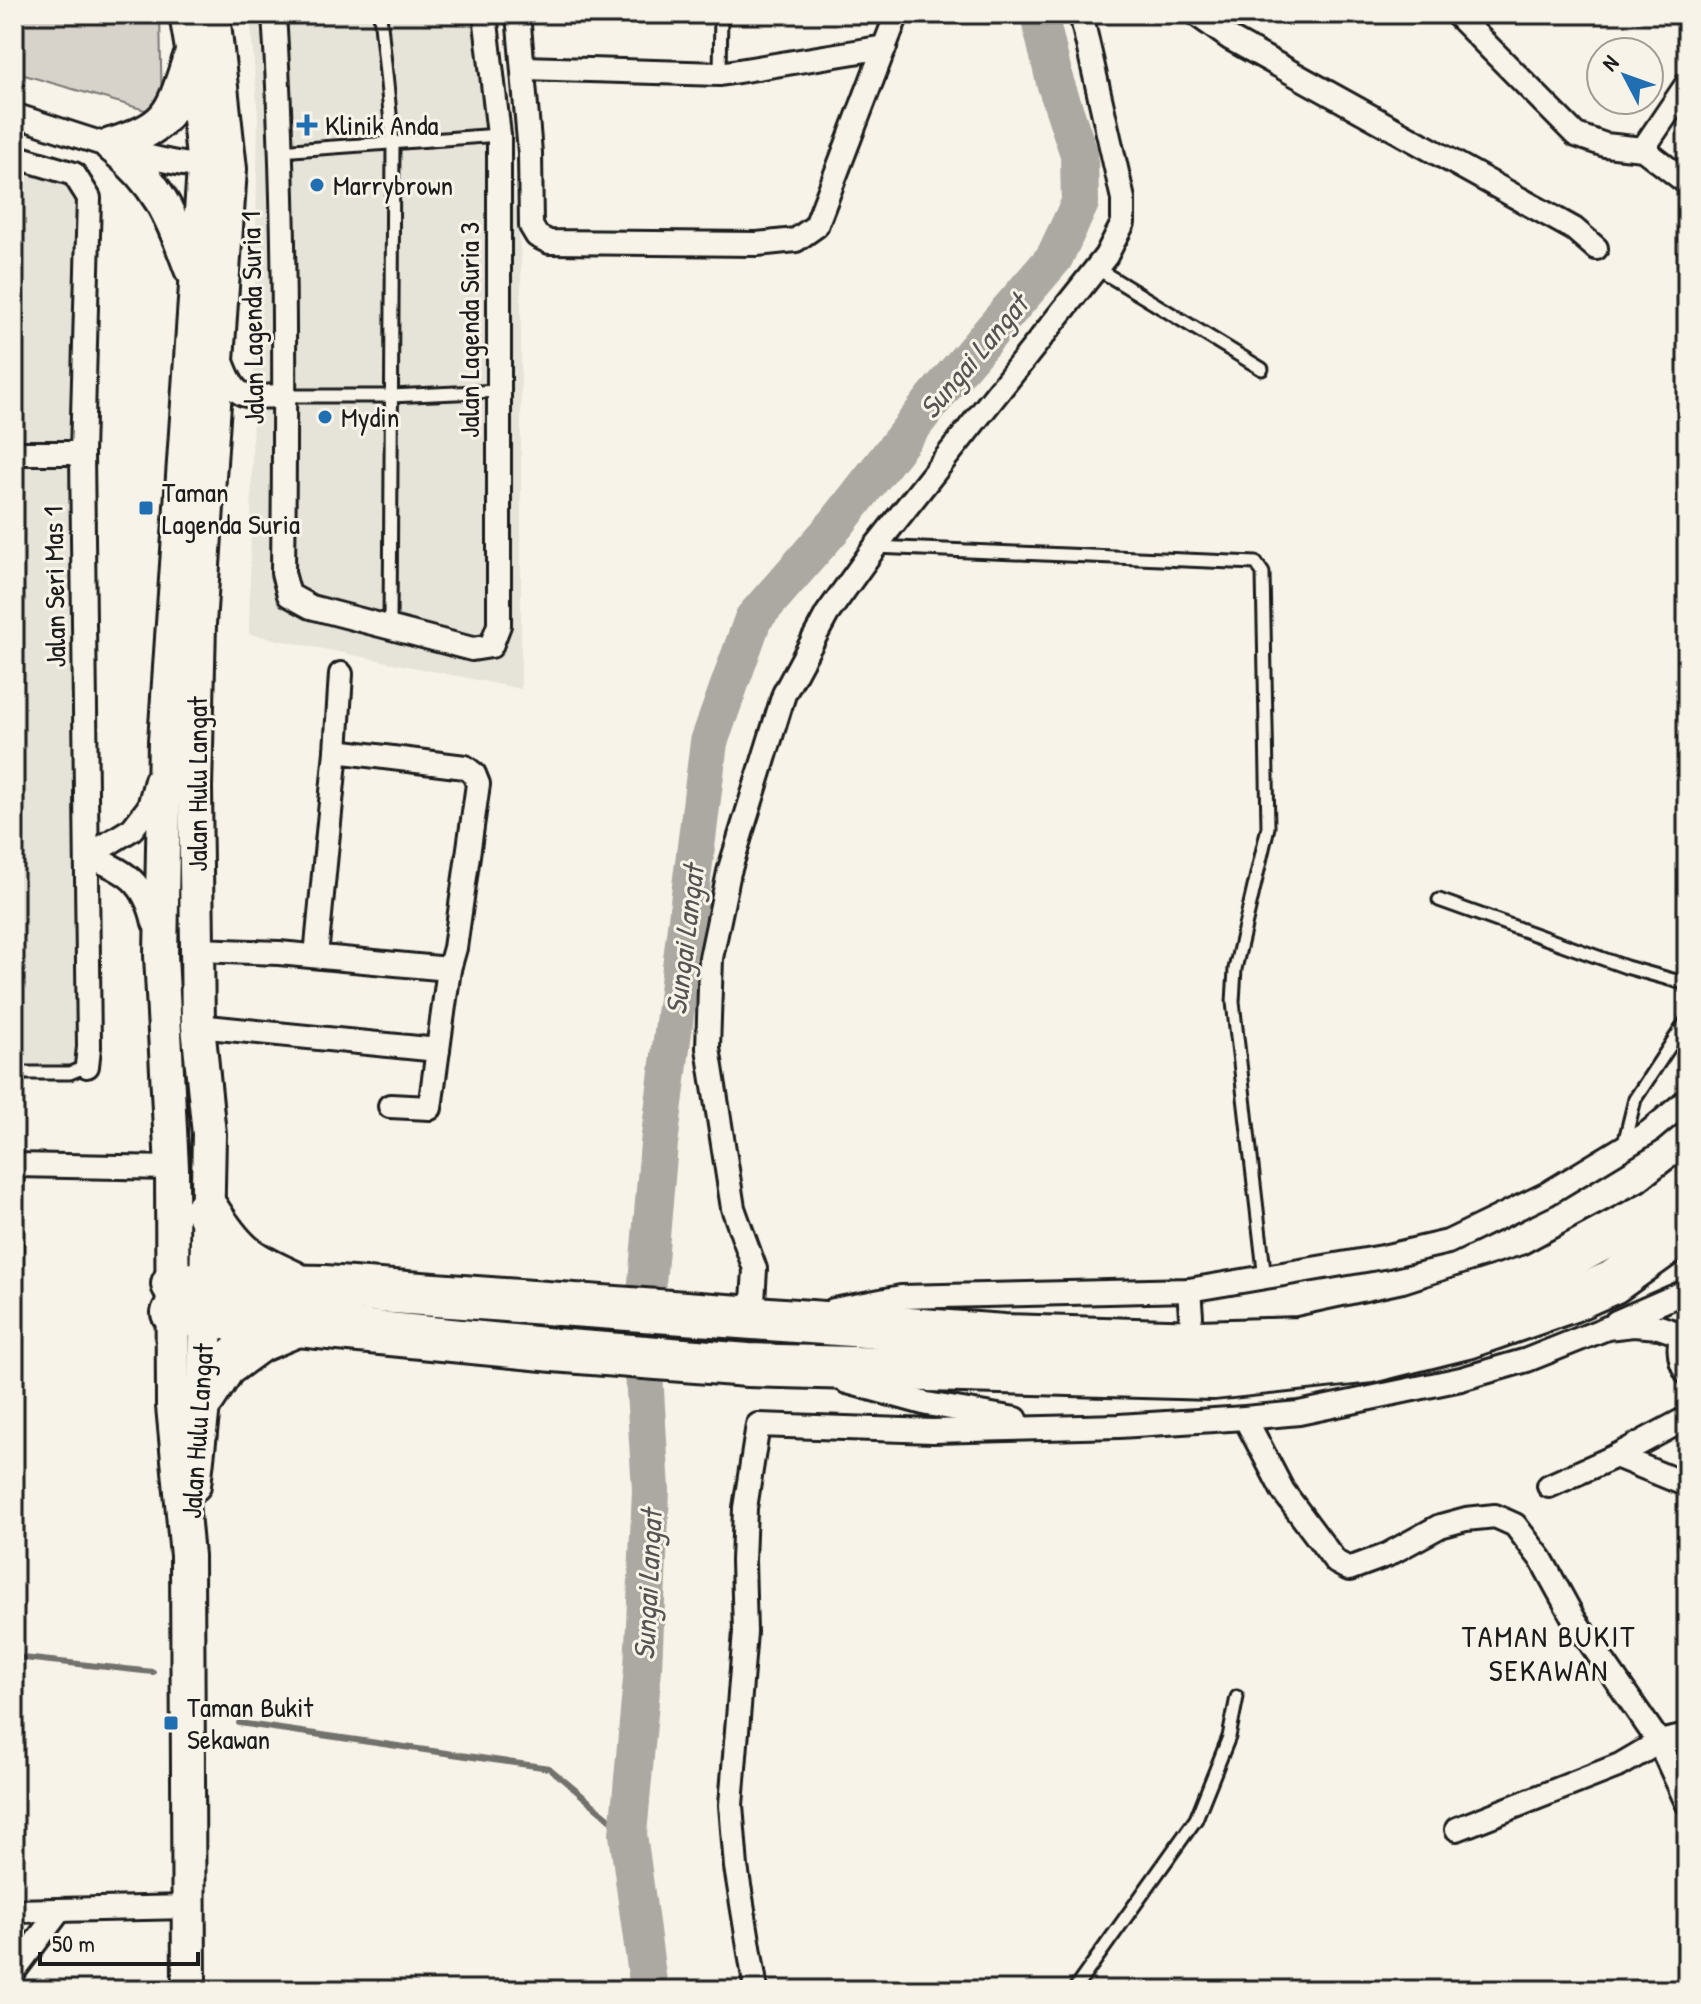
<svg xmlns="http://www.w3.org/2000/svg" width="1701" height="2004" viewBox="0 0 1701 2004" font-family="'Patrick Hand',sans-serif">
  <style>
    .built { fill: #e6e3d9 }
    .green { fill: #d7d3cb; stroke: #7a7874; stroke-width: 2 }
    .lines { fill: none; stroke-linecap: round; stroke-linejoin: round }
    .stream { stroke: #72716c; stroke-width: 6 }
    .river { stroke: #aca9a2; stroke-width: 38 }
    .lane-casing { stroke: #1c1c1c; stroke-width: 17 }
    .street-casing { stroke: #1c1c1c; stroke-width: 28 }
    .secondary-casing { stroke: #1c1c1c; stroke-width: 38 }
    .highway-casing { stroke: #1c1c1c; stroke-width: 48 }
    .lane { stroke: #f7f3e8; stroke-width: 11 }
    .street { stroke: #f7f3e8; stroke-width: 22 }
    .secondary { stroke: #f7f3e8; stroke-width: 32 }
    .highway { stroke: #f7f3e8; stroke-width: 42 }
    .poi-dot { fill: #1f6fb2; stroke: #f7f3e8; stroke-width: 3 }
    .labels { text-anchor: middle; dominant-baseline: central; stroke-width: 6; stroke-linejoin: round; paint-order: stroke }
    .poi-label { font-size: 28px; fill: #1c1c1c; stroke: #f7f3e8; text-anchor: start }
    .street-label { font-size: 28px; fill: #1c1c1c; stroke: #f7f3e8 }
    .water-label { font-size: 30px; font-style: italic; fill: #565452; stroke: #f7f3e8 }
    .neighbourhood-label { font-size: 30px; letter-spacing: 2px; fill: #1c1c1c; stroke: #f7f3e8 }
  </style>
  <rect width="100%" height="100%" fill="#f7f3e8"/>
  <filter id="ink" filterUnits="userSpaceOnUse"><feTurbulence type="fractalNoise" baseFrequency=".0125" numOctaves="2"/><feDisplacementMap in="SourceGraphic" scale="16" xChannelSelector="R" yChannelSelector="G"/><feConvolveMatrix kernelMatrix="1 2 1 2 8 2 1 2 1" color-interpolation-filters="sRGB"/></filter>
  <g filter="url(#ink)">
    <!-- built -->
    <g class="built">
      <path d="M250 14H494L521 256V689L249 634 258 117Z"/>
      <path d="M14 165 65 180 79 201 81 1062 65 1067 14 1068Z"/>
    </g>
    <!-- green -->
    <path class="green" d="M14 14H160L162 115 14 72Z"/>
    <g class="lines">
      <!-- stream -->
      <g class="stream">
        <path d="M14 1657 153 1672"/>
        <path d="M239 1723 549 1768 628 1834"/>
      </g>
      <!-- river -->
      <path class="river" d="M649 1990 628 1834 643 1668 651 1490 642 1341 659 1144 709 742 753 619 837 523 936 396 1054 258 1080 203 1079 154 1055 82 1039 14"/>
      <!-- lane casing -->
      <g class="lane-casing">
        <g id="lane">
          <path d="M380 14 393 143 390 628"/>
          <path d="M720 74 721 14"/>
          <path d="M279 151 499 135"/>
          <path d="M1096 268 1262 369"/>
          <path d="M285 396H391L499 391"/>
          <path d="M875 547 1256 563 1263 573 1268 827 1235 969 1233 1002 1265 1279"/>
          <path d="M1439 900 1626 967 1687 984"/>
          <path d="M14 1073H70L87 1066"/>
          <path d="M1623 1148 1635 1099 1687 1020"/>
          <path d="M14 1359 17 1165"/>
          <path d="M1074 1990 1196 1819 1229 1737 1237 1697"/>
        </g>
      </g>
      <!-- street casing -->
      <g class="street-casing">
        <g id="street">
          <path d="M274 14C286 200 285 387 283 573L289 595 311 607 472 649 491 646 499 625V135L485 14"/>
          <path d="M518 14 530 153 531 226 537 236 549 242 757 244 796 240 816 226 897 14"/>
          <path d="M1196 14 1231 39 1574 229 1596 248"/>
          <path d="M1456 14 1576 135 1605 145 1643 149 1687 183"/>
          <path d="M524 68 720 74 885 47"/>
          <path d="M14 115C74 134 155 165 217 168"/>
          <path d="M1643 149 1687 84"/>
          <path d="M14 156 74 174 89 198 82 453 89 1047 87 1066"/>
          <path d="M220 356C236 401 239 397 285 396"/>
          <path d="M14 453H82"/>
          <path d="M336 751 341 674"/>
          <path d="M88 856 132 829 149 807 156 780"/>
          <path d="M88 856C126 871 145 882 154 923"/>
          <path d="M198 950 279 953 449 969 455 948 478 784 474 774 465 767 336 751 316 956"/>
          <path d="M198 1026 438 1050"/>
          <path d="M390 1106 430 1108 449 969"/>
          <path d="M14 1165 172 1168"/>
          <path d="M1189 1290 1191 1316"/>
          <path d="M834 1310 901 1297 1189 1290 1383 1257 1448 1242 1547 1194 1649 1132 1687 1100"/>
          <path d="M752 1318 755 1269 733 1208 708 1048 711 958 729 872 784 694 827 614 875 547 1106 256 1123 223V199L1081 14"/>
          <path d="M1616 1322 1687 1291"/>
          <path d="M1687 1326C1676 1339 1678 1359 1687 1373"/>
          <path d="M847 1382 927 1404 1016 1419"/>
          <path d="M1245 1418 1283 1491 1336 1562 1349 1569 1387 1555 1440 1526 1466 1519 1495 1516 1515 1525 1541 1559 1574 1619 1659 1742 1687 1803"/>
          <path d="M1616 1456 1687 1485"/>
          <path d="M1549 1486 1616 1456 1687 1418"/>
          <path d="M1457 1829 1620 1765 1659 1742 1687 1736"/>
          <path d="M14 1911 187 1907"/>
          <path d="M14 1971 60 1910"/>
          <path d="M756 1990 736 1867 731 1805 745 1632 743 1561 745 1508 758 1425 933 1431 1119 1426 1245 1418 1299 1413 1461 1379 1527 1360 1607 1328 1633 1325 1659 1327 1680 1334"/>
        </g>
      </g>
      <!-- secondary casing -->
      <g class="secondary-casing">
        <g id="secondary">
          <path d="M186 14 192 49 204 168 165 741 161 955 172 1168 173 1406 187 1556 189 1990"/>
          <path d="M111 145C158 183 171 214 191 269"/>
          <path d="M111 145C169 126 171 116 189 60"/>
          <path d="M194 1485 204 1397 209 1134 198 1026 195 788 199 624 230 169 213 14"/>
        </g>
      </g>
      <!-- highway casing -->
      <g class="highway-casing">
        <g id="highway">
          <path d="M207 1210C236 1255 244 1260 292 1282"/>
          <path d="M173 1284 324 1287 1004 1336 1199 1342 1299 1339 1411 1315 1535 1275 1656 1210 1687 1186"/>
          <path d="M173 1313 554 1350 748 1365 1213 1378 1371 1361 1467 1337 1570 1301 1613 1282 1687 1229"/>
          <path d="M204 1397 224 1366 258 1341 297 1325"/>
        </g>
      </g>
      <!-- lane -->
      <use href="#lane" class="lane"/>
      <!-- street -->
      <use href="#street" class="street"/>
      <!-- secondary -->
      <use href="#secondary" class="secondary"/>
      <!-- highway -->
      <use href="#highway" class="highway"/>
    </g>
  </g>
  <!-- markers -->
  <g class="poi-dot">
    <path d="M303 113h8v8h8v8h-8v8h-8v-8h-8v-8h8z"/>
    <circle cx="317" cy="185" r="8"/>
    <circle cx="325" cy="417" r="8"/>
    <rect x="138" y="500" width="16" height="16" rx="4"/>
    <rect x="163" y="1715" width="16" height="16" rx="4"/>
  </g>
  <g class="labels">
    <!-- poi labels -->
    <g class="poi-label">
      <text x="325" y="125">Klinik Anda</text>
      <text x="333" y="185">Marrybrown</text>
      <text x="341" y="417">Mydin</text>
      <text x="162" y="492">Taman<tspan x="162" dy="32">Lagenda Suria</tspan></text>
      <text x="187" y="1707">Taman Bukit<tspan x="187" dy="32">Sekawan</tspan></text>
    </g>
    <!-- street labels -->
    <g class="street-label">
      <text transform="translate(252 318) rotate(-91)">Jalan Lagenda Suria 1</text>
      <text transform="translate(469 330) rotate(-90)">Jalan Lagenda Suria 3</text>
      <text transform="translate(54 587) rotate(-91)">Jalan Seri Mas 1</text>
      <text transform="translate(197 784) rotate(-90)">Jalan Hulu Langat</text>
      <text transform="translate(197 1431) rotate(-86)">Jalan Hulu Langat</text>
    </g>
    <!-- water labels -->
    <g class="water-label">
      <text transform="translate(973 356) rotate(-50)">Sungai Langat</text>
      <text transform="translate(684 940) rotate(-83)">Sungai Langat</text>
      <text transform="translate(647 1585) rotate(-87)">Sungai Langat</text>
    </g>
    <!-- neighbourhood labels -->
    <g class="neighbourhood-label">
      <text x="1549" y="1636">TAMAN BUKIT<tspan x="1549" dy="34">SEKAWAN</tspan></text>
    </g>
  </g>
  <!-- margin -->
  <rect width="1701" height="2004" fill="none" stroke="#f7f3e8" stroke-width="48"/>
  <rect x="24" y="24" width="1653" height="1956" fill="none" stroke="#1c1c1c" stroke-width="3" filter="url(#ink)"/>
  <!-- north arrow -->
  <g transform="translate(1625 76) rotate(311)"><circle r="38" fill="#f7f3e8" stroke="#9f9d96" stroke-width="2"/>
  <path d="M0-6L14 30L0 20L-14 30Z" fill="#1f6fb2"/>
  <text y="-12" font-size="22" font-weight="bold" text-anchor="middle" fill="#1c1c1c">N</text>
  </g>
  <!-- scale -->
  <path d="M40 1952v12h158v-12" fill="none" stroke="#1c1c1c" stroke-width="4"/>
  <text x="52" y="1952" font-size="24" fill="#1c1c1c" stroke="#f7f3e8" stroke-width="6" paint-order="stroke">50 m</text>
</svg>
